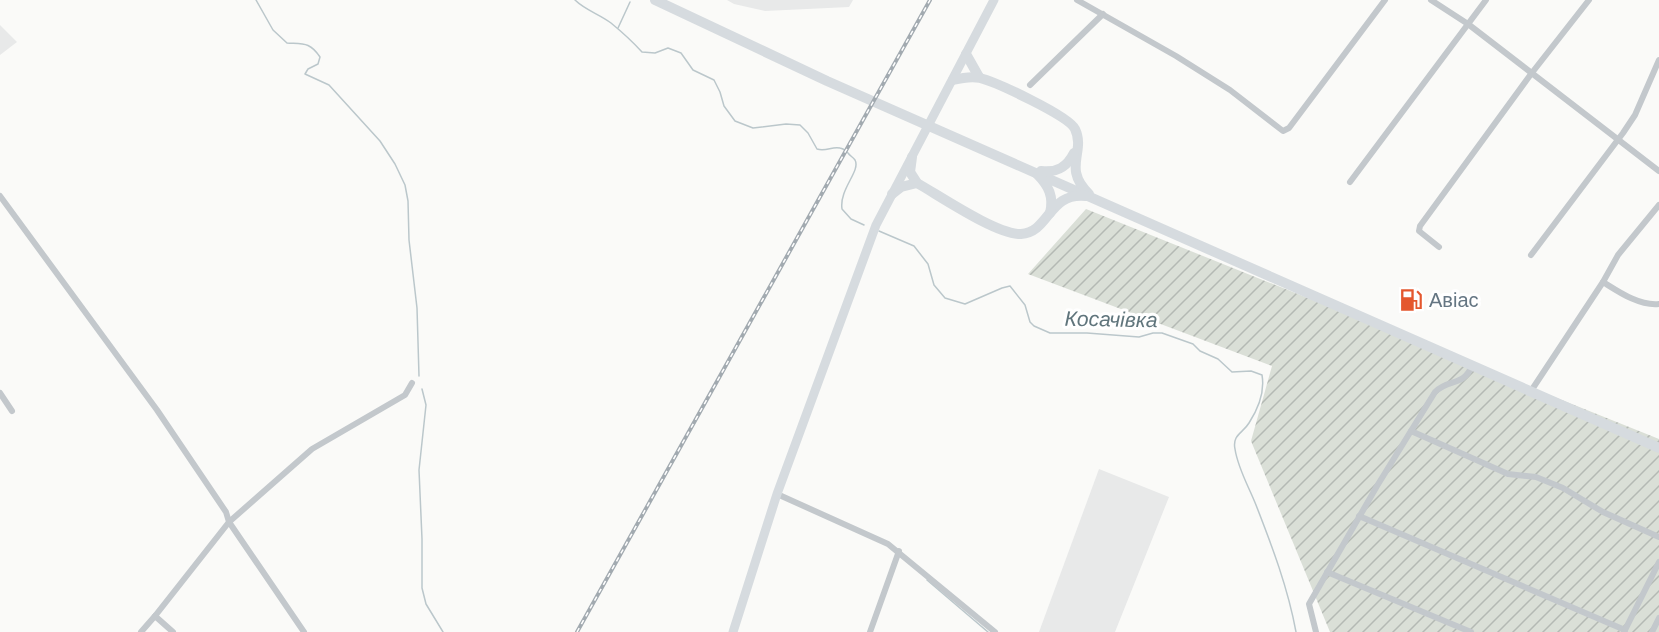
<svg xmlns="http://www.w3.org/2000/svg" width="1659" height="632" viewBox="0 0 1659 632" font-family="'Work Sans',sans-serif">
  <style>
    .built { fill: #e8e9e9 }
    .garden { fill: url(#garden-furrows) }
    .lines { fill: none; stroke-linecap: round; stroke-linejoin: round }
    .stream { stroke: #bbc7cb; stroke-width: 1.5 }
    .street { stroke: #c3c8cc; stroke-width: 6 }
    .secondary { stroke: #d6dbdf; stroke-width: 9 }
    .primary { stroke: #d6dbdf; stroke-width: 10 }
    .rail-casing { stroke: #a2aab0; stroke-width: 4 }
    .rail { stroke: #fff; stroke-width: 1.5; stroke-dasharray: 4.5; stroke-linecap: butt }
    .labels { text-anchor: middle; dominant-baseline: central; stroke-width: 6; stroke-linejoin: round; paint-order: stroke }
    .poi-label { font-size: 20px; fill: #657683; stroke: #fff; text-anchor: start }
    .water-label { font-size: 21px; font-style: italic; fill: #60757c; stroke: #fff }
  </style>
  <defs>
    <pattern id="garden-furrows" width="10" height="10" patternUnits="userSpaceOnUse" patternTransform="scale(1.5)"><rect width="10" height="10" fill="#dadfd7"/><path d="M-1 1l2-2M0 10L10 0M9 11l2-2" fill="none" stroke="#b4b9b4"/></pattern>
  </defs>
  <rect width="100%" height="100%" fill="#fafaf8"/>
  <!-- built -->
  <g class="built">
    <path d="M727 0H853L849 7 765 11 734 4Z"/>
    <path d="M0 25 17 42 0 55Z"/>
    <path d="M1099 469 1169 497 1115 632H1039Z"/>
  </g>
  <!-- garden -->
  <path class="garden" d="M1086 209 1659 439V632H1330L1251 441 1272 366 1028 274Z"/>
  <g class="lines">
    <!-- stream -->
    <g class="stream">
      <path d="M256 0 273 30 287 43C304 44 310 42 320 57L318 64 308 69 305 74 329 85 380 141 395 164 405 185 408 201 409 240 417 308 419 376"/>
      <path d="M575 0C585 10 599 14 611 23 622 32 632 41 642 52L655 53 668 48 681 53 693 70 714 80 720 92 724 106 735 121 753 128 786 124 800 125 808 133 817 149C826 152 832 146 840 148 845 149 844 150 848 153 850 156 853 157 855 160 861 171 839 189 842 209L851 219 864 225"/>
      <path d="M618 28 630 2"/>
      <path d="M879 231 914 246 928 264 934 285 945 298 965 304 1002 288 1010 286 1025 305 1030 322 1034 326 1050 333H1087L1139 337 1153 333H1162L1193 344 1200 351 1218 359 1232 372 1251 371 1262 375C1265 392 1258 409 1249 423 1243 433 1232 435 1235 449 1238 469 1249 487 1256 505 1272 546 1288 588 1296 632"/>
      <path d="M422 389 426 405 419 470 422 539V588L426 604 443 632"/>
      <path d="M927 580 988 632"/>
    </g>
    <!-- street -->
    <g class="street">
      <path d="M1077 0 1176 56 1230 90 1283 131 1289 128 1385 0"/>
      <path d="M1431 0 1468 24 1659 171"/>
      <path d="M1030 85 1103 14"/>
      <path d="M1350 182 1486 0"/>
      <path d="M0 196 157 410 226 512 229 522 155 616"/>
      <path d="M1439 247 1419 231 1420 226 1531 74 1589 0"/>
      <path d="M1531 255 1623 133 1635 115 1659 60"/>
      <path d="M1603 282C1619 292 1639 306 1659 304"/>
      <path d="M1531 391 1603 282 1618 255 1659 205"/>
      <path d="M0 393 12 411"/>
      <path d="M1411 431 1508 474 1536 477 1563 488 1603 512 1659 537"/>
      <path d="M777 494 888 544 995 632"/>
      <path d="M1359 516 1625 630"/>
      <path d="M1327 572 1471 632"/>
      <path d="M141 632 155 616 173 632"/>
      <path d="M304 632 229 522 312 449 405 395 412 383"/>
      <path d="M870 632 899 551"/>
      <path d="M1316 632 1309 604 1377 486 1435 392C1449 378 1463 387 1472 366"/>
      <path d="M1624 632 1659 562"/>
      <path d="M1652 632 1659 618"/>
    </g>
    <!-- secondary -->
    <path class="secondary" d="M733 632 777 494 876 225 994 0"/>
    <!-- primary -->
    <g class="primary">
      <path d="M655 0 827 81 1659 448"/>
      <path d="M966 54 979 77"/>
      <path d="M953 80C961 78 972 76 980 78 996 82 1069 116 1075 129 1086 152 1062 168 1089 194"/>
      <path d="M912 157 910 172 917 183C940 196 997 235 1021 234 1050 232 1048 192 1086 196"/>
      <path d="M1041 171C1057 173 1067 167 1074 153"/>
      <path d="M1037 174C1049 186 1054 197 1050 213"/>
      <path d="M892 194 901 187 917 183"/>
    </g>
    <!-- rail casing -->
    <g class="rail-casing">
      <path id="rail" d="M577 632 930 0"/>
    </g>
    <!-- rail -->
    <use href="#rail" class="rail"/>
  </g>
  <!-- icons -->
  <defs>
    <g id="fuel-bare" transform="scale(1.8)"><path d="M-5.5-6h7V0h2V4h1.3V-2.5L3-4.5l.8-.8L6-3V5H2.5V1h-1V6h-7ZM-4.2-4.7v3.2H.2V-4.7Z" fill="#e4572e" stroke="#fff" stroke-width="2.5" paint-order="stroke"/></g>
  </defs>
  <g fill-rule="evenodd">
    <use href="#fuel-bare" x="1411" y="300"/>
  </g>
  <g class="labels">
    <!-- poi labels -->
    <g class="poi-label">
      <text x="1429" y="300">Авіас</text>
    </g>
    <!-- water labels -->
    <g class="water-label">
      <text transform="translate(1111 319) rotate(1)">Косачівка</text>
    </g>
  </g>
</svg>
